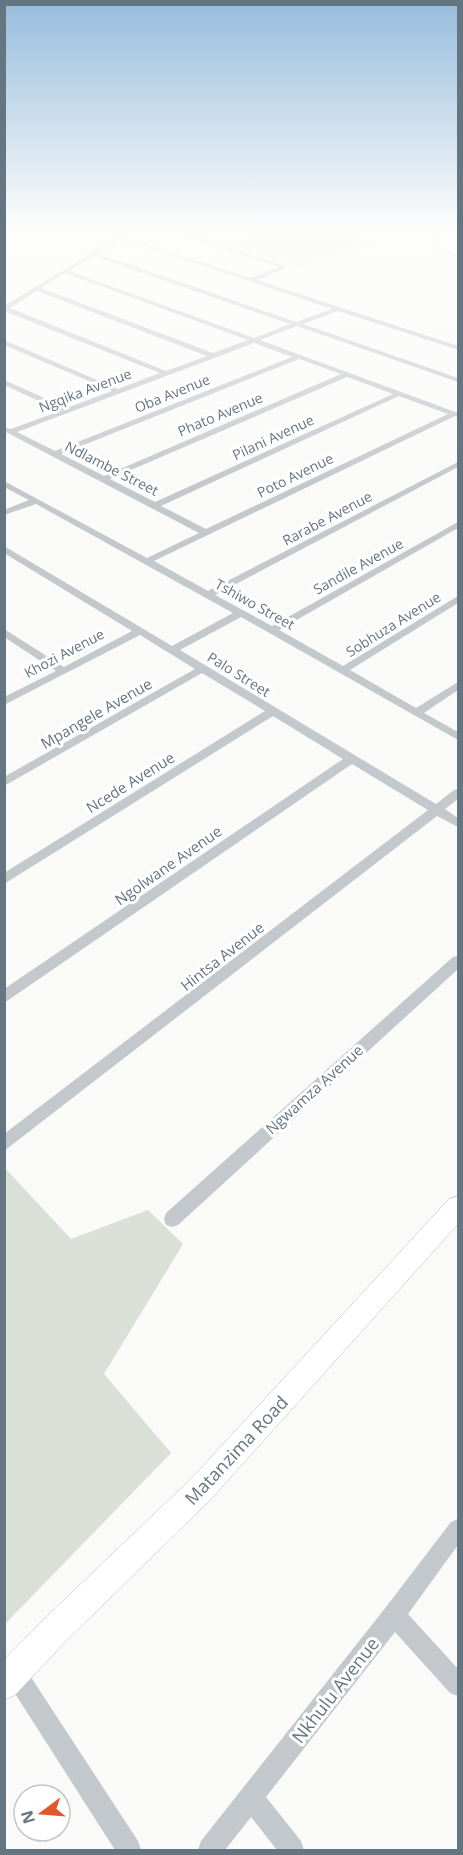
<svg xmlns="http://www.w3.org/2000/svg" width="463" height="1855" viewBox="0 0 463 1855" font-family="'Open Sans',sans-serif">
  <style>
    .built { fill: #e8e9e9 }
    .green { fill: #dadfd7 }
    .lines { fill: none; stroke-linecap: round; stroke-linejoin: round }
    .stream { stroke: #bbc7cb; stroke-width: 2 }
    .secondary-casing { stroke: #b3babf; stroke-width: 1 }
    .street { fill: #c3c8cc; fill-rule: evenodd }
    .secondary { fill: #fff; fill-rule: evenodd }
    .labels { text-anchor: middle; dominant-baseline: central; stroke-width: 6; stroke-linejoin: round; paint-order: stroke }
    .far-street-label { font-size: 14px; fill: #657683; stroke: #fff }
    .street-label { font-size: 15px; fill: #657683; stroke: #fff }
    .near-street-label { font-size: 18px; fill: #657683; stroke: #fff }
  </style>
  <rect width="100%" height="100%" fill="#fafaf8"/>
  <!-- built -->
  <path class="built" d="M284 226H320L376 241 298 267 226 244Z"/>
  <!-- green -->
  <path class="green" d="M5 1168 71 1239 148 1210 183 1244 104 1374 171 1453 5 1624Z"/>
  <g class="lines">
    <!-- stream -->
    <path class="stream" d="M435 226 433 238 441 249 458 257"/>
    <!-- secondary casing -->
    <g class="secondary-casing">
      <path id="secondary" d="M458 1196V1224L212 1498 64 1643 15 1695 4 1700V1660L42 1621 192 1478 449 1199Z"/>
    </g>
    <!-- street -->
    <g class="street">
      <path d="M136 226H143L122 237 251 278 279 267 158 226H166L285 266 282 270 257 280 458 346V350L456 349 338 311 303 324 458 378V382L297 326 260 340 458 413V417L455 416 154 561 208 591 458 462V467L215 595 272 626 458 522V528L279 630 343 666 458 596V603L350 670 416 708 458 682V690L424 713 458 732V740L241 617 180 650 436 804 454 790 458 789V799L445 809 458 818V827L437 816 4 1151V1134L428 810 352 764 4 1003V989L343 759 273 716 4 884V873L265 711 202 673 4 786V777L195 669 140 635 4 705V697L56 671 4 637V629L64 667 132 631 4 553V546L172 646 233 613 36 504 4 515V510L29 500 4 487V481L147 558 199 533 4 431V427L11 429 60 411 4 385V380L67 408 112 391 4 345V340L118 389 160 373 4 311V306ZM118 240 136 243 332 309 296 322 97 253ZM93 256 290 324 254 338 69 271ZM65 273 248 340 213 353 41 288ZM37 291 207 356 166 371 10 308ZM254 343 292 357 55 451 17 432ZM299 359 341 374 104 476 61 454ZM347 377 393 394 155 502 110 479ZM399 396 448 414 206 529 161 506Z"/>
      <path d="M458 956V969L178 1225 172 1227 166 1225 164 1219 166 1213 453 957Z"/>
      <path d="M458 1519V1545L408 1614 458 1669V1696L450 1693 395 1632 266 1797 301 1841 304 1850H277L251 1817 225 1850H198L201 1841 386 1607 451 1522Z"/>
      <path d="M15 1662 23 1665 138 1841 141 1850H115L7 1681 4 1672 7 1665Z"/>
    </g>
    <!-- secondary -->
    <use href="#secondary" class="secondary"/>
  </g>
  <!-- sky -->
  <linearGradient id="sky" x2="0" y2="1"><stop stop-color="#96bcdc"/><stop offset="0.47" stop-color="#fdfdfc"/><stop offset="1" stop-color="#fdfdfc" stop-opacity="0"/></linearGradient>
  <rect width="463" height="486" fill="url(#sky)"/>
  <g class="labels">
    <!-- far-street labels -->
    <g class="far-street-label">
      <text transform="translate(85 390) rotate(-21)">Ngqika Avenue</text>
      <text transform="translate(172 393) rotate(-22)">Oba Avenue</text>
      <text transform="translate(220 414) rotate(-23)">Phato Avenue</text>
      <text transform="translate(273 437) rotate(-25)">Pilani Avenue</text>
      <text transform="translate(112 468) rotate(27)">Ndlambe Street</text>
      <text transform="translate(295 475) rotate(-26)">Poto Avenue</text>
      <text transform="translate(327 518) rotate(-28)">Rarabe Avenue</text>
      <text transform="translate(358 566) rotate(-29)">Sandile Avenue</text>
      <text transform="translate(255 604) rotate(29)">Tshiwo Street</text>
      <text transform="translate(393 624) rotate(-32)">Sobhuza Avenue</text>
      <text transform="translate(64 653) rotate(-28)">Khozi Avenue</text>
      <text transform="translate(239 674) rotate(32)">Palo Street</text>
    </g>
    <!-- street labels -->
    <g class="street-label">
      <text transform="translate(96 713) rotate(-30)">Mpangele Avenue</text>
      <text transform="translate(130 782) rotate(-32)">Ncede Avenue</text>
      <text transform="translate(168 865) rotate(-35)">Ngolwane Avenue</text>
      <text transform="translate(222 956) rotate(-38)">Hintsa Avenue</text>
      <text transform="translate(314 1089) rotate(-42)">Ngwamza Avenue</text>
    </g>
    <!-- near-street labels -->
    <g class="near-street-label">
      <text transform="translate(236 1450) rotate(-47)">Matanzima Road</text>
      <text transform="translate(335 1690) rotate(-52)">Nkhulu Avenue</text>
    </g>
  </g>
  <!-- border -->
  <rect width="463" height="1855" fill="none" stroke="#657683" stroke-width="12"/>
  <!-- north arrow -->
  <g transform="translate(42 1813) rotate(254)"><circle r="28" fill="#ffffff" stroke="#c1c8cd" stroke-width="1.5"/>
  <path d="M0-4.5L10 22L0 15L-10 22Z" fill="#e4572e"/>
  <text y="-9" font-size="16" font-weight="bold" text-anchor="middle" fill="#657683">N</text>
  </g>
</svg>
